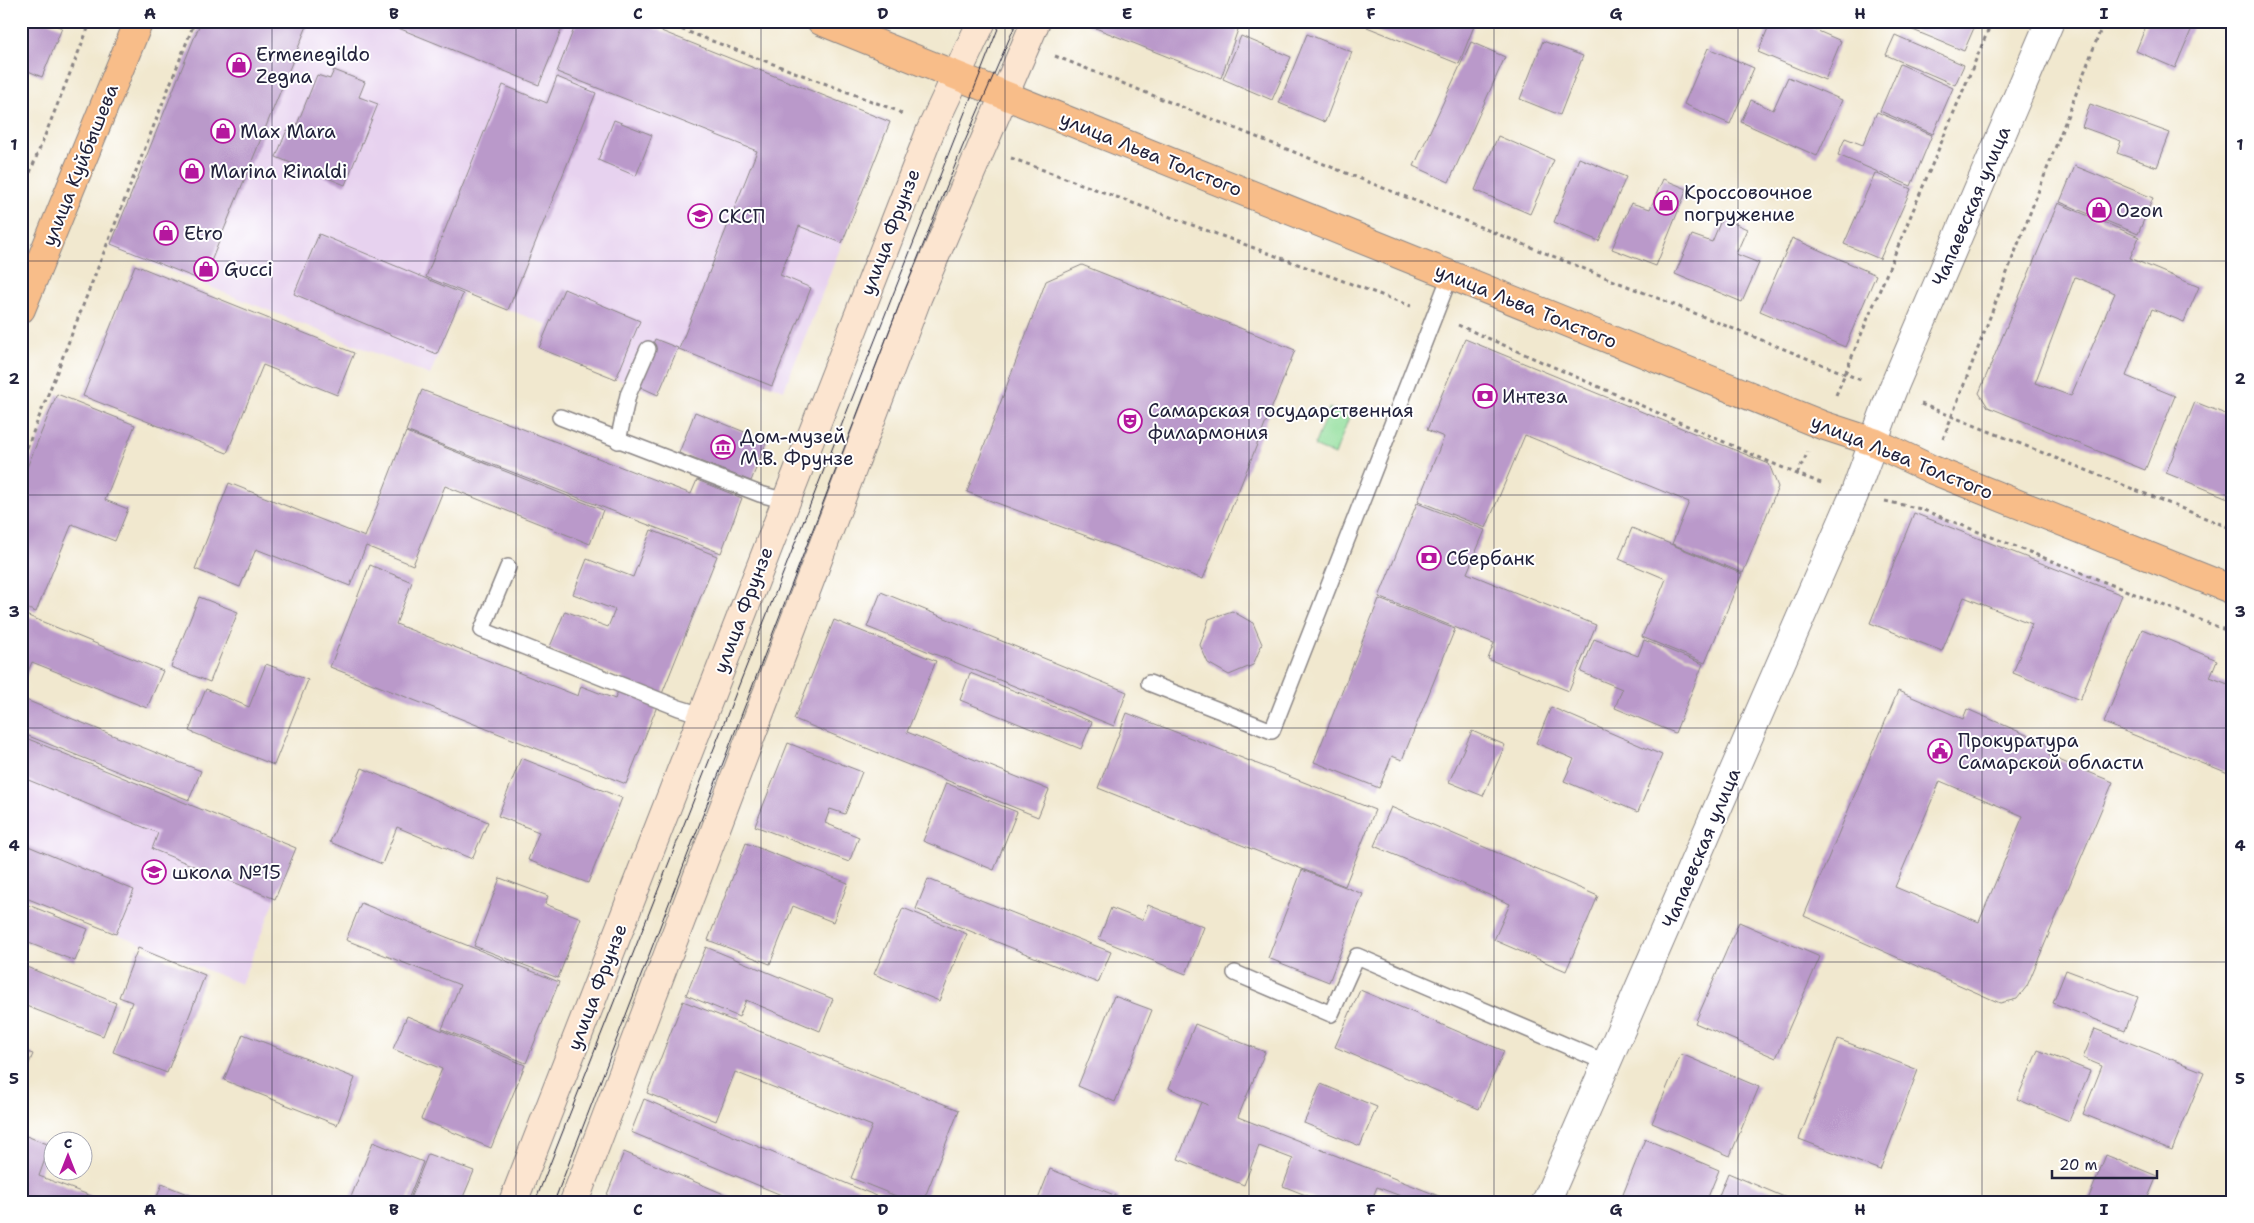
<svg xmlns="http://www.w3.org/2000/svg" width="2254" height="1223" viewBox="0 0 2254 1223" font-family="'Shantell Sans',sans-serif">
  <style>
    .built { fill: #e7d2ef }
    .green { fill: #91de9b; stroke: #5a806b }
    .building { fill: #ba99ca; fill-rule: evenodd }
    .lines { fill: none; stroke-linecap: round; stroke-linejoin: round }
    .service-casing { stroke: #8a8585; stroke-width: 18 }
    .minor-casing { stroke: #8a8585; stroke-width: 30 }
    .secondary-casing { stroke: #8a8585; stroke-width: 30 }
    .primary-casing { stroke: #8a8585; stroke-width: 30 }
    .path { stroke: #8a8585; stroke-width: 3; stroke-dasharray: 4 4; stroke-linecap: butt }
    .service { stroke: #fff; stroke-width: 15 }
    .minor { stroke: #fff; stroke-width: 28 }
    .secondary { stroke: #fce5d0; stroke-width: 28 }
    .primary { stroke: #f8bd89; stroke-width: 28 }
    .tram { stroke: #22223b; stroke-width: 1 }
    .grid { fill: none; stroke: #22223b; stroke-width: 1; stroke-opacity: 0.55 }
    .labels { text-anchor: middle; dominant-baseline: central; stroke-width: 4; stroke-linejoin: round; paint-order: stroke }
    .poi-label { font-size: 19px; fill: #22223b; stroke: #fff; text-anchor: start }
    .street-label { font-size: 19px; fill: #22223b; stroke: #fff }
    .neatline { fill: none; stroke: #22223b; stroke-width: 2 }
    .grid-label { font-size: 16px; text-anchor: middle; font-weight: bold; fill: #22223b }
  </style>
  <rect width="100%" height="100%" fill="#fff"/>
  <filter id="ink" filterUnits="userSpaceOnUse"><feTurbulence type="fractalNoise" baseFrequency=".02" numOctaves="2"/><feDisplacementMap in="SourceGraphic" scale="10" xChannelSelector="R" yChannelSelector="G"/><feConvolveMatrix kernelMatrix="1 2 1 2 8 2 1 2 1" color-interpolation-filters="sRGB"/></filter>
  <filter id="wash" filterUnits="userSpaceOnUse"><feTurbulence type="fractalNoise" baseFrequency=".0096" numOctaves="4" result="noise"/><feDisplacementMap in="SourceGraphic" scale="20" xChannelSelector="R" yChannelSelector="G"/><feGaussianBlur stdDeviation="1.12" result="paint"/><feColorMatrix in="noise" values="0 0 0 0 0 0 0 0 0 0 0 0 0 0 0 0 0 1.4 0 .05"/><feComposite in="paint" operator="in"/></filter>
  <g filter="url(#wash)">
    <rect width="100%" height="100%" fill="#f1e8cf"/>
    <!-- built -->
    <g class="built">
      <path d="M201 21H636L890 122 784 390 679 349 658 395 539 348 548 325 463 292 430 375 110 247Z"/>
      <path d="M21 736 296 848 241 984 21 895Z"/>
    </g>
    <!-- green -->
    <path class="green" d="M1329 408 1349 417 1335 455 1314 446Z"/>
    <g id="blocks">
      <!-- building -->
      <g class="building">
        <path d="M21 21H46L62 28 42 77 26 70 21 81Z"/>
        <path d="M201 21H309L203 281 111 244Z"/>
        <path d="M381 21H565L539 85Z"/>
        <path d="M577 21H636L890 122 842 243 799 226 780 275 811 288 772 386 679 349 757 151 557 72Z"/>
        <path d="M1086 21H1241L1221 78 1088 25Z"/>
        <path d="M1370 21H1476L1459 64 1367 27Z"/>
        <path d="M1771 21H1795L1841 41 1825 80 1758 52Z"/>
        <path d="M1896 21H1977L1964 51 1896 23Z"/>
        <path d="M2148 21H2195L2175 68 2136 51Z"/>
        <path d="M1307 34 1352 52 1325 122 1279 103Z"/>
        <path d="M1895 35 1964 65 1955 85 1886 55Z"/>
        <path d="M1241 36 1291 57 1272 100 1223 79Z"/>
        <path d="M1543 41 1583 56 1560 115 1520 99Z"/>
        <path d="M1471 42 1505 57 1449 182 1414 166Z"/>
        <path d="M1708 48 1754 68 1730 124 1684 104Z"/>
        <path d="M1900 64 1953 88 1933 134 1880 111Z"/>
        <path d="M334 70 365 82 359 97 378 104 345 185 276 157 287 130 294 132 317 75 330 79Z"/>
        <path d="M557 77 596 93 508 310 426 277 503 85 547 103Z"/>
        <path d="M1788 77 1842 100 1817 156 1741 122 1751 100 1773 110Z"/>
        <path d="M2090 104 2170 133 2157 167 2117 153 2121 141 2082 127Z"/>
        <path d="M1877 112 1932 135 1911 186 1838 155 1845 138 1863 145Z"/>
        <path d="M614 120 652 135 636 176 598 160Z"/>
        <path d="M1498 136 1554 160 1530 214 1475 190Z"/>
        <path d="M1579 158 1626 177 1599 241 1554 222Z"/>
        <path d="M2075 166 2153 198 2138 234 2060 202Z"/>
        <path d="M1875 173 1911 189 1880 259 1844 244Z"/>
        <path d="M1663 179 1687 189 1656 266 1612 249 1631 203 1650 209Z"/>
        <path d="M2058 203 2139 237 2130 258 2199 287 2184 322 2152 309 2126 376 2175 396 2145 470 1988 407 1979 393ZM2075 277 2115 293 2071 396 2035 383Z"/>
        <path d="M1722 218 1747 229 1736 254 1759 263 1742 302 1675 274 1692 235 1712 242Z"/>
        <path d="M319 234 463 294 437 354 294 294Z"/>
        <path d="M1792 238 1876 275 1845 347 1760 311Z"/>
        <path d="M135 265 354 353 337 395 263 365 227 453 83 396Z"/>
        <path d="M1082 265 1295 350 1203 579 967 492 1046 281Z"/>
        <path d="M564 289 640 321 616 379 539 348Z"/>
        <path d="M655 339 678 348 658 395 636 385Z"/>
        <path d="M1465 339 1769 464 1778 487 1743 573 1672 544 1689 502 1525 435 1486 528 1418 501 1444 437 1427 430Z"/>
        <path d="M422 390 691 494 697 480 742 498 721 553 406 431Z"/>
        <path d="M57 394 135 425 105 500 128 509 115 541 72 524 36 612 21 606V482Z"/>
        <path d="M2195 402 2233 417V500L2166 473Z"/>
        <path d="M695 412 767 441 751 481 679 453Z"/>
        <path d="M406 432 603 510 590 544 445 486 413 565 366 546 350 586 256 549 240 587 195 569 229 483 365 537Z"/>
        <path d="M1417 503 1485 530 1467 573 1596 625 1569 691 1488 659 1494 643 1379 597Z"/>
        <path d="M1914 513 2122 595 2080 700 2013 673 2032 624 1964 597 1942 651 1870 623Z"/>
        <path d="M1632 528 1742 574 1705 663 1642 637 1666 579 1619 559Z"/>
        <path d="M651 530 717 556 626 784 330 667 370 565 412 582 396 624 578 696 581 686 615 699 623 678 549 649 565 611 608 627 615 610 573 594 587 559 633 577Z"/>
        <path d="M881 592 1127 692 1114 726 867 627Z"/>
        <path d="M199 597 238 612 210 682 171 667Z"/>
        <path d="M1379 599 1455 629 1402 760 1392 756 1379 788 1314 762Z"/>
        <path d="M1232 611 1253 623 1262 644 1253 665 1229 675 1208 663 1200 645 1209 619Z"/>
        <path d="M21 613 163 671 147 708 32 662 21 688Z"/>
        <path d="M834 620 936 661 907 732 1049 790 1038 817 794 719Z"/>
        <path d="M2142 629 2217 660 2210 677 2233 686V775L2104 723Z"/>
        <path d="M1594 639 1638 656 1644 640 1703 664 1675 733 1615 708 1622 689 1581 672Z"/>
        <path d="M266 664 308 680 274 765 189 731 206 689 249 707Z"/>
        <path d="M970 673 1092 722 1081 749 960 700Z"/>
        <path d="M1898 691 1963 719 1967 709 2052 746 2049 756 2113 782 2027 986 2017 999 2000 1003 1804 916ZM1940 781 2023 816 1979 922 1895 887Z"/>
        <path d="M21 698 201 771 189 800 21 733Z"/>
        <path d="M1551 707 1662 755 1638 812 1564 781 1574 759 1536 743Z"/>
        <path d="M1127 713 1375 810 1345 886 1098 788Z"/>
        <path d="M1472 731 1505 745 1483 796 1449 782Z"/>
        <path d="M21 736 296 848 275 899 152 849 158 833 21 777Z"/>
        <path d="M788 743 862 772 845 814 830 809 825 823 859 837 849 862 755 826Z"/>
        <path d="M521 758 622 798 588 883 528 860 539 832 498 816Z"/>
        <path d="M362 768 488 822 472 859 397 827 382 864 330 842Z"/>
        <path d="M946 783 1017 812 994 870 923 841Z"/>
        <path d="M1391 807 1598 896 1566 971 1494 940 1510 904 1374 846Z"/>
        <path d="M21 843 134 890 116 934 21 896Z"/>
        <path d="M746 843 848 883 833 922 793 906 770 964 708 940Z"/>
        <path d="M1302 870 1363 894 1329 982 1268 958Z"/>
        <path d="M500 878 548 896 545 904 581 918 558 978 474 946Z"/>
        <path d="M928 879 1111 952 1098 983 916 909Z"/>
        <path d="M21 902 88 929 75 961 21 940Z"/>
        <path d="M361 903 559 982 526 1063 442 1029 460 985 346 940Z"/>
        <path d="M1148 905 1204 927 1186 974 1099 939 1111 908 1142 920Z"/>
        <path d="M903 908 967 934 939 1001 874 974Z"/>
        <path d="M1739 922 1820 957 1776 1058 1695 1023Z"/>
        <path d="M706 947 833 999 820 1031 746 1000 739 1017 686 995Z"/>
        <path d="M138 948 205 975 167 1073 113 1052 132 1002 119 997Z"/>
        <path d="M24 966 116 1003 103 1036 21 1004V972Z"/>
        <path d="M2066 970 2138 997 2125 1031 2053 1003Z"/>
        <path d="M1360 990 1504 1051 1479 1109 1335 1047Z"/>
        <path d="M1114 996 1152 1010 1115 1102 1078 1086Z"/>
        <path d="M683 1001 959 1110 923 1202H911L851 1178 872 1126 735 1072 716 1121 647 1093Z"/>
        <path d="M407 1016 525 1065 491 1148 421 1119 442 1069 393 1049Z"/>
        <path d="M1195 1024 1265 1052 1238 1117 1454 1202H1410L1411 1200 1377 1187 1371 1202H1323L1283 1186 1293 1159 1259 1146 1244 1185 1178 1159 1201 1102 1208 1105 1169 1088Z"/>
        <path d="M2095 1029 2204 1072 2172 1150 2083 1114 2102 1066 2083 1058Z"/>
        <path d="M243 1034 355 1078 337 1125 224 1080Z"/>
        <path d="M1838 1039 1918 1070 1880 1170 1799 1139Z"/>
        <path d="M21 1050 33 1054 21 1083Z"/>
        <path d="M2038 1050 2090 1071 2069 1121 2017 1099Z"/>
        <path d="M1681 1054 1759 1087 1730 1156 1652 1123Z"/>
        <path d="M1321 1084 1377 1107 1360 1146 1304 1123Z"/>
        <path d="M644 1099 891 1202H798L631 1132Z"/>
        <path d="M21 1134 50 1145 39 1176 107 1202H21Z"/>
        <path d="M1645 1139 1719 1170 1706 1202H1620Z"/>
        <path d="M373 1142 423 1162 407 1202H349Z"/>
        <path d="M624 1152 743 1202H604Z"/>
        <path d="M428 1154 474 1171 461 1202 409 1201Z"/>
        <path d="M2106 1155 2157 1176 2146 1202H2087Z"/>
        <path d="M1050 1169 1119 1197 1117 1202H1037Z"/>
        <path d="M1728 1173 1796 1202H1728L1718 1198Z"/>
        <path d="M162 1184 207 1202H155Z"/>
      </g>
    </g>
  </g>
  <g filter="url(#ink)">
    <use href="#blocks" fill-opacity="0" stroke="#8a8585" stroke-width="1"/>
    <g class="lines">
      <!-- service casing -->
      <g class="service-casing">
        <g id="service">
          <path d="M560 417 760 494 786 501"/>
          <path d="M618 441 628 395 648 349"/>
          <path d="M508 567 482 630 679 708 702 715"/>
          <path d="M1149 683 1272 731 1450 276"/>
          <path d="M1235 973 1331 1014 1357 956 1607 1063"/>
        </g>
      </g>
      <!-- minor casing -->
      <g class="minor-casing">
        <path id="minor" d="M1546 1202 1854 495 1892 391 2050 21"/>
      </g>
      <!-- secondary casing -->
      <g class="secondary-casing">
        <g id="secondary">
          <path d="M513 1202 930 132 982 21"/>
          <path d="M574 1202 918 296 1036 21"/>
        </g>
      </g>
      <!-- primary casing -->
      <g class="primary-casing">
        <g id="primary">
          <path d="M821 21 1822 425 1874 442 1933 470 2233 590"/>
          <path d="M21 309 139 21"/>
        </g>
      </g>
      <!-- path -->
      <g class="path">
        <path d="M659 21 898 111 904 116"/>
        <path d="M1055 56 1861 380"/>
        <path d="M1011 158 1411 306"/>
        <path d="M21 195 91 21"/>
        <path d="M1458 325 1797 474 1824 484"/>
        <path d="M1836 395 1992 21"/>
        <path d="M1921 404 2233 529"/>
        <path d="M1943 439 2104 21"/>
        <path d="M21 463 195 21"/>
        <path d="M1797 474 1808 452"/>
        <path d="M1885 501 1921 509 2233 633"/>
      </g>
      <!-- service -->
      <use href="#service" class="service"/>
      <!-- minor -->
      <use href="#minor" class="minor"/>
      <!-- secondary -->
      <use href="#secondary" class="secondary"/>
      <!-- primary -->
      <use href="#primary" class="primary"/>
      <!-- tram -->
      <g class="tram">
        <path d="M535 1202 1001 21"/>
        <path d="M554 1202 905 290 962 148 1017 21"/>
      </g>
    </g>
  </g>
  <!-- grid -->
  <path class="grid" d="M272 21V1202M516 21V1202M761 21V1202M1005 21V1202M1249 21V1202M1494 21V1202M1738 21V1202M1982 21V1202M21 261H2233M21 495H2233M21 728H2233M21 962H2233"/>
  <!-- icons -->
  <defs>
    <g id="shop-ring" transform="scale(1.25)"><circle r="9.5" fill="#fff" stroke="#b5179e" stroke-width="1.5"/><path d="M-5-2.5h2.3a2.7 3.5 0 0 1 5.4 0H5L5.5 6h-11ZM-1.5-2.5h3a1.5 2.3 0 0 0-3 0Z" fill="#b5179e"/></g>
    <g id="university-ring" transform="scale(1.25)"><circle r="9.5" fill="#fff" stroke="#b5179e" stroke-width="1.5"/><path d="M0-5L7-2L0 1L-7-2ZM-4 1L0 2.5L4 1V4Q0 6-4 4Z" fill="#b5179e"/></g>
    <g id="bank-ring" transform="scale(1.25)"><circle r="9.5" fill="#fff" stroke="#b5179e" stroke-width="1.5"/><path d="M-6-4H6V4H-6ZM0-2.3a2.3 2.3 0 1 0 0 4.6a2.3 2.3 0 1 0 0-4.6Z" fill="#b5179e"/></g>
    <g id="theatre-ring" transform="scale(1.25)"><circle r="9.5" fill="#fff" stroke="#b5179e" stroke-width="1.5"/><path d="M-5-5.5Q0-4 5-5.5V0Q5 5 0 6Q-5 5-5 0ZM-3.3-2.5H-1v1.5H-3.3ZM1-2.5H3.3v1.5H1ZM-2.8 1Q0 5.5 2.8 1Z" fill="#b5179e"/></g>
    <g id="museum-ring" transform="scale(1.25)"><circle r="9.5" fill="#fff" stroke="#b5179e" stroke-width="1.5"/><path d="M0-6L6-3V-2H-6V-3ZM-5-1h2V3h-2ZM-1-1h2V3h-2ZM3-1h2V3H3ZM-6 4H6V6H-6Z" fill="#b5179e"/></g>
    <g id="civic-ring" transform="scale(1.25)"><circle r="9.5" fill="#fff" stroke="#b5179e" stroke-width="1.5"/><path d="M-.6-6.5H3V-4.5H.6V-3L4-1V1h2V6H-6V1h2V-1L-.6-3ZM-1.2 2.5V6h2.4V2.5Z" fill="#b5179e"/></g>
    <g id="school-ring" transform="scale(1.25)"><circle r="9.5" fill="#fff" stroke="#b5179e" stroke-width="1.5"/><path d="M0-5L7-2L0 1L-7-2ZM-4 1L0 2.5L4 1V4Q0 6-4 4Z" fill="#b5179e"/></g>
  </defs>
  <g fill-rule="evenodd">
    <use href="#shop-ring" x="239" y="65"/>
    <use href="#shop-ring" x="223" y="131"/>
    <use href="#shop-ring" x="192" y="171"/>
    <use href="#shop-ring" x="1666" y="203"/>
    <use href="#shop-ring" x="2099" y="210"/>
    <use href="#university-ring" x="700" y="216"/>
    <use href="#shop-ring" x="166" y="233"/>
    <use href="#shop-ring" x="206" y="269"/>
    <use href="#bank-ring" x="1485" y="396"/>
    <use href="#theatre-ring" x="1130" y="421"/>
    <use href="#museum-ring" x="723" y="447"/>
    <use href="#bank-ring" x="1429" y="558"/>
    <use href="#civic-ring" x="1940" y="751"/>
    <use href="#school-ring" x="154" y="872"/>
  </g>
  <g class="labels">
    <!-- poi labels -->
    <g class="poi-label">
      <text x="256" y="54">Ermenegildo<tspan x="256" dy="22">Zegna</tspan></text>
      <text x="240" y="131">Max Mara</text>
      <text x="210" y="171">Marina Rinaldi</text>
      <text x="1684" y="192">Кроссовочное<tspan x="1684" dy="22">погружение</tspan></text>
      <text x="2116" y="210">Ozon</text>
      <text x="718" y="216">СКСП</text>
      <text x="184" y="233">Etro</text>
      <text x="224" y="269">Gucci</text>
      <text x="1502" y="396">Интеза</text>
      <text x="1148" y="410">Самарская государственная<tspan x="1148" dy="22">филармония</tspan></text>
      <text x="740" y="436">Дом-музей<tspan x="740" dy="22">М.В. Фрунзе</tspan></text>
      <text x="1446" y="558">Сбербанк</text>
      <text x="1958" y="740">Прокуратура<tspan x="1958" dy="22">Самарской области</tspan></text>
      <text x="172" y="872">школа №15</text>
    </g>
    <!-- street labels -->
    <g class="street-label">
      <text transform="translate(1151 154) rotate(22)">улица Льва Толстого</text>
      <text transform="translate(80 165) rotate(-68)">улица Куйбышева</text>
      <text transform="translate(1971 206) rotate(-67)">Чапаевская улица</text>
      <text transform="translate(890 232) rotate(-69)">улица Фрунзе</text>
      <text transform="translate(1526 306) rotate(22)">улица Льва Толстого</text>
      <text transform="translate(1902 457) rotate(22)">улица Льва Толстого</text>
      <text transform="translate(743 610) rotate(-69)">улица Фрунзе</text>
      <text transform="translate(1701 848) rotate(-67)">Чапаевская улица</text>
      <text transform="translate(597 987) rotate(-69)">улица Фрунзе</text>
    </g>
  </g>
  <!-- margin -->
  <rect width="2254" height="1223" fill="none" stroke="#fff" stroke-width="55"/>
  <!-- north arrow -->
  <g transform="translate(68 1156)"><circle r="24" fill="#ffffff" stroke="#a7a7b1"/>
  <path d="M0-4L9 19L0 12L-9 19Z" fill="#b5179e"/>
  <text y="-8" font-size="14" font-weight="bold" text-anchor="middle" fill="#22223b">С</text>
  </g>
  <!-- scale -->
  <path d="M2052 1170v8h105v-8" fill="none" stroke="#22223b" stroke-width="2.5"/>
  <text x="2059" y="1170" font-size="15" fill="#22223b" stroke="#ffffff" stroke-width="4" paint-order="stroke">20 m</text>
  <rect x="28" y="28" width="2198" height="1168" class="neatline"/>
  <g class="grid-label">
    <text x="150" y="19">A</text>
    <text x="394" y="19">B</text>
    <text x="638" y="19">C</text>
    <text x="883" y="19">D</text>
    <text x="1127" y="19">E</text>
    <text x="1371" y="19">F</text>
    <text x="1616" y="19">G</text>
    <text x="1860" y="19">H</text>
    <text x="2104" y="19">I</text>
    <text x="14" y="150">1</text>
    <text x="2240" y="150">1</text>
    <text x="14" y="384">2</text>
    <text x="2240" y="384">2</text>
    <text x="14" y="617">3</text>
    <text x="2240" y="617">3</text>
    <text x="14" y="851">4</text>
    <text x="2240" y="851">4</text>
    <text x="14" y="1084">5</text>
    <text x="2240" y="1084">5</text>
    <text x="150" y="1215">A</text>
    <text x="394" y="1215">B</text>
    <text x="638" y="1215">C</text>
    <text x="883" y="1215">D</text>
    <text x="1127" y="1215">E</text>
    <text x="1371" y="1215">F</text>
    <text x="1616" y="1215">G</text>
    <text x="1860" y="1215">H</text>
    <text x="2104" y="1215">I</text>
  </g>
</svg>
